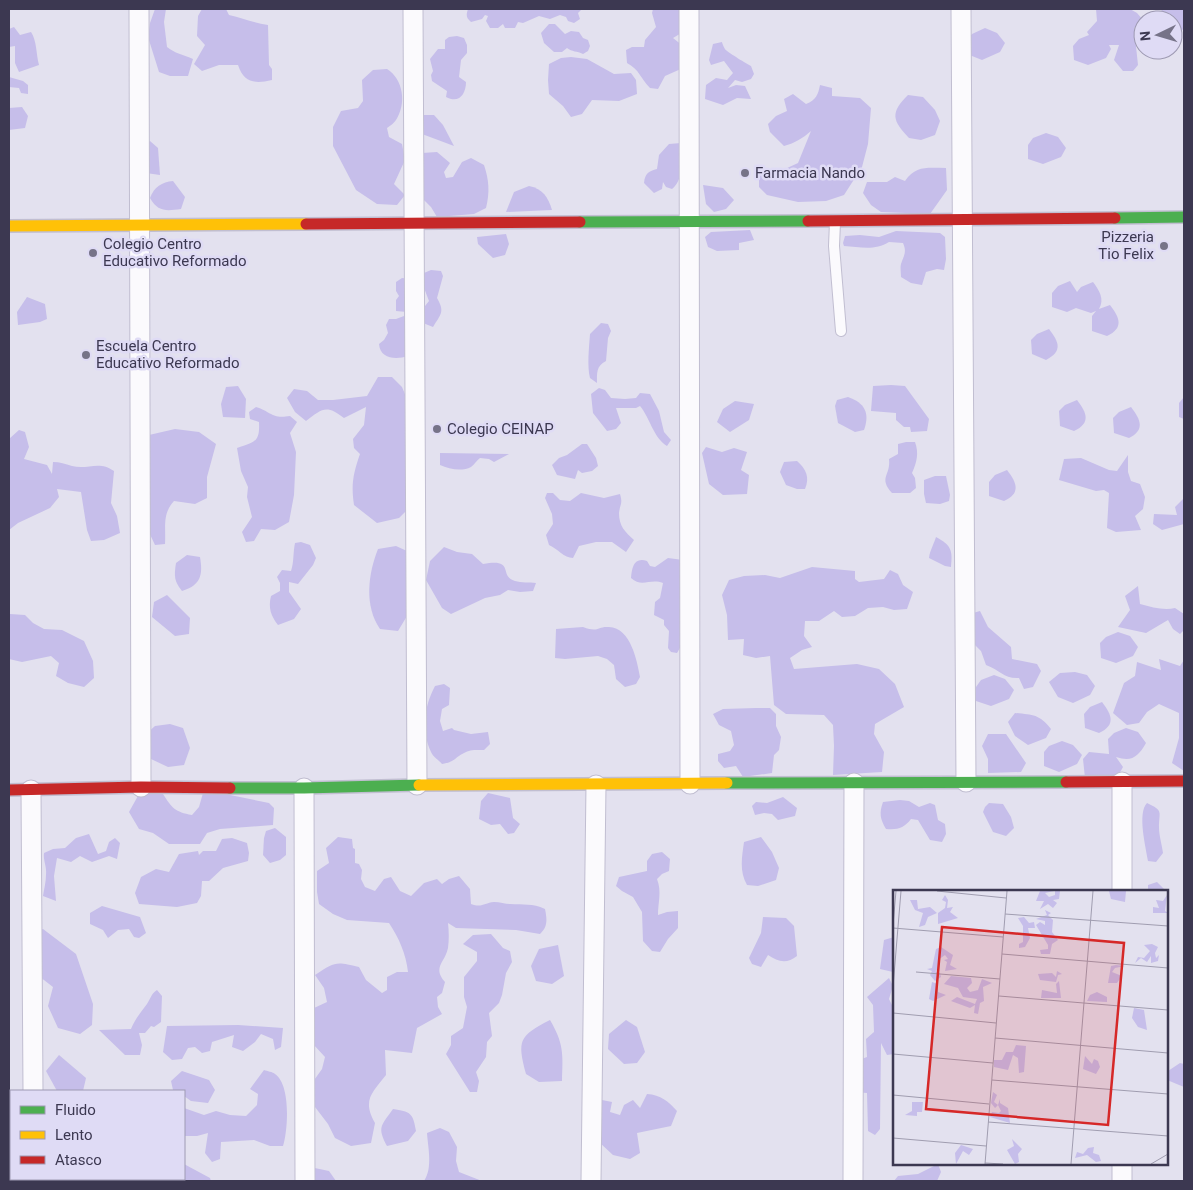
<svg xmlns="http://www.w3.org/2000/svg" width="1193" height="1190" viewBox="0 0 1193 1190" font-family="Roboto,sans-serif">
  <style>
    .forest { fill: #c6beea }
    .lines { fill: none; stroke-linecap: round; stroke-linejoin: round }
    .lane-casing { stroke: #c1bed1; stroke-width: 12 }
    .street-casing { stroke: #c1bed1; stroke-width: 21 }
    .fast-casing { stroke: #c1bed1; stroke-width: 14 }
    .slow-casing { stroke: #c1bed1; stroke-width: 14 }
    .jam-casing { stroke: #c1bed1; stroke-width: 14 }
    .lane { stroke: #fbfafd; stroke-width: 10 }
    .street { stroke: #fbfafd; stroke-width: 19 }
    .fast { stroke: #4caf50; stroke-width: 11 }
    .slow { stroke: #ffc107; stroke-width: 11 }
    .jam { stroke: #c62828; stroke-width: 11 }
    .poi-dot { fill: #767388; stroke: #dfdbf5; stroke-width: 2 }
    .labels { text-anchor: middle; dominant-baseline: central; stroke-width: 5; stroke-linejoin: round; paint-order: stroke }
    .poi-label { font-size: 15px; fill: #3c3851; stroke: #dfdbf5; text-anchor: start }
    .inset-road { fill: none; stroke: #a09db0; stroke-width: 1 }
    .view { fill: #d62828; fill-opacity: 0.15; stroke: #d62828; stroke-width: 2.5 }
    .inset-edge { fill: none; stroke: #3c3851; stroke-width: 2.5 }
  </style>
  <rect width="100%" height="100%" fill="#e3e1ef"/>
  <!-- forest -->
  <g class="forest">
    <path d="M155 9H166L164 22 167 47C174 53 184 55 193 59L188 76H170L159 72 148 37 150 23Z"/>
    <path d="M202 9H226L229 15C243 18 254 23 268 25L269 65 272 69V80C255 84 244 83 238 65H219L202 71 194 64 205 45 197 36 198 16Z"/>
    <path d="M468 9H582L578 13 580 19 574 23 568 21 566 17 560 15 550 19 539 16 523 23 518 22 515 28H505L503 24 498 28H490L486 21 488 16 485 15 482 19 471 22C466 18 466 15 468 9Z"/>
    <path d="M653 9H683V32L673 38 683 46V68L665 76 658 89 650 88C640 78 640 70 627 63L626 50 632 47H644L645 40 656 27 652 13Z"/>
    <path d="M1096 9H1130L1137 13 1143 20 1134 28 1138 65 1133 71H1123L1114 60 1119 45H1109L1111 49 1106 58 1088 65 1074 60 1073 46 1079 39 1089 35 1087 32 1097 21Z"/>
    <path d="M1163 9H1184V29L1173 34V20H1159L1158 14Z"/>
    <path d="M549 24H555L565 34 571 31 579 32 583 38 588 40 590 46 588 51 583 54C577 51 572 52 567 48L562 52H554L544 43 541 33Z"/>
    <path d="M14 27 20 35 31 32C37 41 36 54 39 65L19 72 15 63V46L9 47V29Z"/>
    <path d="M985 28 997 33 1005 43 1000 52 982 60 967 54V40L972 34Z"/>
    <path d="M457 36 464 38 467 45V53L461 60 459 77 466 82C466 94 459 104 446 97L447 91 432 81 431 75 433 71 430 59 438 49H445V40L449 37Z"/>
    <path d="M722 42C722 43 725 50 726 50 729 53 747 64 751 66L754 74 751 79 742 82 735 80 728 88 736 85 745 86 751 99 737 98 723 105 705 99 706 85 716 78 727 80 733 73 724 61 711 65 709 60 713 44Z"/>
    <path d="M571 57 587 59 614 74 631 73 636 80 637 94 619 101 592 100 582 114 571 117 563 106 549 94 548 80 549 64 561 58Z"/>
    <path d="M387 69C403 79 407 103 396 120 394 123 390 126 387 128L389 137 402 144 405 160 394 184 405 195 397 205 377 204 356 190 333 146V127L341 111 358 108 363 101 362 80 373 70Z"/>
    <path d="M9 77 23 81 28 85V94L21 93 19 88 9 87Z"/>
    <path d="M820 85 832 88V96L860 98 871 108 868 144 862 167 844 195 826 201 798 202 767 195 759 187V175H772L798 163 811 131C803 138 795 143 784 146L770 132 768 124 776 116 787 111 784 99 793 94 806 104C816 100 818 95 820 85Z"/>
    <path d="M908 95 923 97 935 110 940 121 935 135 921 140 909 138C892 120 890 113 908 95Z"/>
    <path d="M22 107 28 116 25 128 9 130V108Z"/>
    <path d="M424 115H434L443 125 454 146 422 134 419 123Z"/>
    <path d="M1046 133 1058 137 1066 148 1061 157 1043 164 1028 159V145L1033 138Z"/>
    <path d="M150 141 158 148 160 175 146 173 136 151Z"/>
    <path d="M681 143C682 158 684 180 672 189L666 187 663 182 662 189 654 193 644 183C645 173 649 171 657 169L659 155 669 144Z"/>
    <path d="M437 152 450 163 444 172 446 178 453 177 462 162 471 158 484 165C489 180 490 192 486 208L474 214 437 217 431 207 420 196 422 153Z"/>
    <path d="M946 168 947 190 930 214 881 212 871 205 863 193 867 182H887L895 177 905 181C916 165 928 168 946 168Z"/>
    <path d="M173 181 185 197 181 209C166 211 158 212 150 198 154 187 162 182 173 181Z"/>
    <path d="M703 185 723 188 734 200 726 209 714 212 706 204Z"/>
    <path d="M529 186C543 189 548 197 552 210L506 212 514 192Z"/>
    <path d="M750 230 754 240 739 243V250L717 251 708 247 705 237 711 232Z"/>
    <path d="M896 231 940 233 945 237 946 259 944 270 937 269 926 272 922 285 911 283 901 277C901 273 900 267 901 264 904 255 907 252 903 243L889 242C875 251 860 247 844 246L843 243 845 236 860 235 879 237Z"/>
    <path d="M506 234 509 244 505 255 493 258 478 244 477 237Z"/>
    <path d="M431 270 441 271 443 276 437 298C445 312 441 314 433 327L423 323 421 311 429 301 421 280 424 273Z"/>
    <path d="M402 278 411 279 407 312 396 311V300L399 296 396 291V282Z"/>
    <path d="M1070 281 1077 292 1081 287 1093 282C1099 290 1105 299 1099 309L1110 305C1120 318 1124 328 1107 336L1092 331V316L1096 311 1091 313 1076 308 1067 312 1052 307V293L1058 286Z"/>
    <path d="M27 297 45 304 47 319 40 322 18 325 17 312Z"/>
    <path d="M404 316 413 320 408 356C396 360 380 359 379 344L384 340 388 333 386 325 389 319H396Z"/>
    <path d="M601 323 608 324 611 331 608 338 606 361C596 366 597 373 597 383L590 378C587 366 589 348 590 334Z"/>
    <path d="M1049 329C1059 342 1063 351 1046 360L1032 354 1031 340 1037 334Z"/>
    <path d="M378 377H392L402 387 407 399 409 449 405 466 409 485 408 509 399 518 377 523 354 505C351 485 353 474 360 454L354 448 353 439 364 425 366 407 344 418C326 404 322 409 306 421L295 412 287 398 294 389 307 391 318 400H333L367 396Z"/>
    <path d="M891 385 905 386 929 419 927 431 911 432 910 427H904L896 420V413L871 411 873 386Z"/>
    <path d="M238 386 246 399 245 418 223 417 221 404 226 387Z"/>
    <path d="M599 388 605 390 611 398 625 399 636 398 640 393 650 394 659 411 664 432 671 440 667 446C653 437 650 418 640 406L636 408H616L621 423 616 429 607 431 593 413 591 394Z"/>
    <path d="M848 397C865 403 870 413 864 430L855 432 838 423 835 406 837 400Z"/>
    <path d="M1184 397V419L1179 417V403Z"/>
    <path d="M1077 400C1087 413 1091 423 1074 431L1060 426 1059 411 1065 405Z"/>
    <path d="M735 401 754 404 749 420 730 432 717 422 723 409Z"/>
    <path d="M256 407C272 412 271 419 290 416L297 422 290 433 296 452 294 495 289 522 275 530 261 529 254 541 246 542 242 532 252 517 247 497 248 487 241 471 237 448C255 442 260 442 259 422L250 419 249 412Z"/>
    <path d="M1131 407C1141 420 1145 430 1129 438L1114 433 1113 418 1119 412Z"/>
    <path d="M175 429 199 432 216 444 207 477V498L195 504 174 501C162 514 166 527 165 544L155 545 148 530 149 435Z"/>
    <path d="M19 430 25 432 29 447 24 459 47 465 52 474 53 462C60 462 65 464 72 466 88 470 99 460 114 471L111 503 117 516 120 533 104 540 91 541 87 530 81 492 57 489 59 497 50 508 18 523 9 530V439Z"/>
    <path d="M906 442H915C919 453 917 462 912 473L915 478 916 488 910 493H892C878 477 891 476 889 459L898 454V444Z"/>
    <path d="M582 444H587L596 458 598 466 592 471 582 473 578 470 575 479 557 475 552 465 559 458 567 455Z"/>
    <path d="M706 447 722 452 734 448 747 452 741 470 749 475 747 494 723 495 709 484 702 453Z"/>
    <path d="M440 453 509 454 494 462 489 459 480 458C477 460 474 465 471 467 462 472 449 469 440 465Z"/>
    <path d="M1128 455V472L1131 481 1140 484 1145 497 1143 509 1135 516 1141 530 1116 532 1107 528 1109 493 1104 490 1096 491 1059 480 1064 459 1081 458 1109 470 1117 471Z"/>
    <path d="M797 461C806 469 810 477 805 489H797L786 485 780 472 784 462Z"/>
    <path d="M1007 470C1017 483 1021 493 1004 501L989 496V482L995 475Z"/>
    <path d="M935 476H946L950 495 949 501 940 504 926 503 924 494V480Z"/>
    <path d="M547 493H553L560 500 570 501 581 493 604 498 620 494C623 504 620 504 619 513 619 526 625 532 634 540L626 552 612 542H596L579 546 573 558C564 558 558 549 549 545L546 535 553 524 552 514 545 498Z"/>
    <path d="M1184 498V524L1162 530 1153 524 1154 514 1177 515 1175 507Z"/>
    <path d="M936 537C951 545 953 550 951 567L945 566 929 558C930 550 934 544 936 537Z"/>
    <path d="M301 542 310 545 316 558 313 565 298 584 289 582V592L301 609 294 619 278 625C271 616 268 608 271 596L280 591V583L277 577 282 570 291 571C294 563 293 552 295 543Z"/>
    <path d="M396 546 407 551V616L398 631 380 629C364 606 368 574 378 549Z"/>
    <path d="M444 547 457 552 472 554 483 564C516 558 498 576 515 581 521 583 530 582 536 583L533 591 520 592 508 590 500 595 485 598 451 614 442 608 426 580 430 561Z"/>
    <path d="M187 555 200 557C203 575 201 585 182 591 174 581 174 576 176 563Z"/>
    <path d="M668 558 683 560V616L680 624 685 628 684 641 677 653 671 652 668 648 669 631 664 625V620L654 615 655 602 660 598 663 583C650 578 642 588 631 578 632 567 634 557 647 561L650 566 655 567Z"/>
    <path d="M812 567 855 571V579L859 582 884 579 890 570 898 574 903 585 913 592 907 609 894 610 883 607 868 608 855 616 842 617 834 611 819 621H805L804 636 812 647 802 650 790 658 794 669 857 664 879 669 895 684 904 707 875 724 874 734 884 752 882 772 833 775 834 746 833 725 824 715 786 714 774 705 770 656 756 658 743 655 744 639 728 640 727 615 722 595 729 580 744 576 765 575 780 578Z"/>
    <path d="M1138 586 1140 604C1152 607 1164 611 1175 608L1184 614V630L1180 634 1173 629 1168 620 1146 633 1118 627 1130 610 1125 596Z"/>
    <path d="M167 595 190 618 189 634 175 636 152 617 154 602Z"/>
    <path d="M980 611 988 627 1011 647 1012 659 1037 664 1041 671 1033 687 1024 689 1019 678C1004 679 1000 670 986 665L981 651 974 644 973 613Z"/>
    <path d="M10 614 25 615 33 623 44 629 62 630 84 641 93 661 94 678 84 687 68 683 56 676 59 663 51 656 22 662 9 659Z"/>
    <path d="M583 627C599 633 597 626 609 627 631 628 637 661 640 677L636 684 625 687 616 679 614 665 607 659 598 656 565 659 555 658 556 629Z"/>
    <path d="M1118 632 1130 636 1138 647 1133 656 1116 663 1101 658 1100 643 1106 637Z"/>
    <path d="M1159 659 1180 666 1184 660V771L1172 763 1179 738V713L1159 704 1147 712 1139 723 1127 725 1113 713 1124 683 1135 676 1137 662 1161 670Z"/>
    <path d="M1075 672 1087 675 1095 686 1090 695 1073 703 1058 697 1049 682 1060 673Z"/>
    <path d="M994 675 1005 679 1014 690 1009 699 991 706 976 701V687L981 680Z"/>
    <path d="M444 684 450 688 449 705 442 709 440 721 443 731 452 728 454 730 471 734 488 732 490 744 484 750C478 750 470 749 464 753 454 758 455 762 442 764 439 760 433 757 431 752 421 730 424 707 435 686Z"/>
    <path d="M1102 702C1112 715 1116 725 1099 733L1085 728 1084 714 1090 707Z"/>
    <path d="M756 708H770L776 714V726L781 737 779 750 774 755 772 773 743 777 736 766 724 768 718 761V754L730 751 734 745 731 731 719 725 713 714 723 709Z"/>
    <path d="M1015 713C1033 715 1039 714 1051 729L1046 738 1028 745 1015 736 1008 722Z"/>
    <path d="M170 724 183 728 190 748 184 765 168 767 151 759 145 735 155 726Z"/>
    <path d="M1126 728 1138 732 1146 743C1138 757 1132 762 1116 757L1123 767 1118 776 1085 778 1083 759 1089 752 1109 754 1108 739 1114 733Z"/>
    <path d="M988 734H1006L1026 763 1021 772 988 773V759L982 746Z"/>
    <path d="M1062 741 1073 745 1082 755 1077 764 1059 772 1044 766V752L1049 746Z"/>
    <path d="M203 793 230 795 269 803 274 808 273 825 220 829 207 833 200 844H169L153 833 139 829 129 812 139 794H163C172 808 175 812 192 815L199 807Z"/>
    <path d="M488 793 510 798 513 818 520 824 514 833 508 834 500 824 491 825 479 819 481 801Z"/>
    <path d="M783 797 797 808 795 816 778 820 772 814 764 813 755 815 752 806 756 802 767 803Z"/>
    <path d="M900 800 909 801 919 807 930 803 935 805 938 820 945 824 946 834 942 842 930 840 918 820 911 819C904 828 898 830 886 829 880 819 879 813 883 802Z"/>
    <path d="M989 803 1003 804 1011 817 1014 828 1006 836 993 832 983 812 985 807Z"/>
    <path d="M1147 803C1164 811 1159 811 1159 828 1159 835 1162 845 1163 853L1156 862 1148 861C1146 848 1137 813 1147 803Z"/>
    <path d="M275 828 286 837V855L280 860 270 863 263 855 264 838 266 831Z"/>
    <path d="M89 834 98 854 106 851 109 842 115 838 120 843 117 859 109 856 92 862 80 856 71 862 57 858 54 876 56 901 43 896C44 889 46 882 46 875 47 866 43 861 44 853L53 849 65 848 76 838Z"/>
    <path d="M338 837 352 839 353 848 355 849V863L359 864 362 870 361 879 365 887 375 891 384 879 391 877 400 891 411 896 424 883 437 879 442 884 449 879 459 876 470 889 471 904C482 908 484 903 494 902 500 902 505 904 510 904 524 905 532 903 545 909 547 919 548 927 540 934L516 930 456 928 448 923C449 932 449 940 448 948 445 963 432 967 445 982L442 993 437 997 438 1007 442 1014 417 1028 412 1053 385 1050 386 1075C372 1093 362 1100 375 1123L371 1143 351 1146 335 1138 328 1124 315 1107 312 1083 322 1069 325 1057 313 1044 314 1008 327 1002 324 988 315 975C335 962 335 961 359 967L366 980 382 993 387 990V977L397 972H408C406 954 399 938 389 923L347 920 333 914 319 904 317 892V871L329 863 326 848Z"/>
    <path d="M761 837 772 852 779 868 776 880 758 886 747 885C739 871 742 857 744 842Z"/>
    <path d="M232 838 247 843 249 853 248 861 223 868 209 881H202L201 896 197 903 177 907 139 904 135 893 141 877 156 869 169 872 179 854 198 851 199 855 203 851H216L222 839Z"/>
    <path d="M662 852 670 859 669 871 662 874 657 879C662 892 658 902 658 915L667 912 678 911V928L668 939 660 952 652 951 643 941 642 912 633 897 622 891 616 886 619 877 647 871V861L652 854Z"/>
    <path d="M1157 882 1166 891H1148V885Z"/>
    <path d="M102 906 140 917 146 933 139 938 134 937 129 929 118 930 108 938 103 930 90 924V913Z"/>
    <path d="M763 917 786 918 794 926 797 956C787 964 778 962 768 955L761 967 752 964 749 958 761 933Z"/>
    <path d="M43 929 76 954 93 1004 92 1025 80 1034 58 1028 48 1006 53 987 22 963 24 937Z"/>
    <path d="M491 934 503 948 510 951 512 962 506 973 502 995 499 1003 489 1013 492 1036 487 1042 486 1057 476 1072 479 1081 477 1092H470L446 1054 451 1045V1036L463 1028 467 1007 464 997V977L477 961V952L463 944 473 935Z"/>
    <path d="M894 937V971L893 972 880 969 884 940Z"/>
    <path d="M558 945 564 976 552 984 536 981 531 966 539 949Z"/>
    <path d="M889 978 893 986 889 999 894 1009V1054L887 1055 881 1043 880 1129 875 1135 868 1131 867 1093 854 1092 856 1061 867 1057 866 1039 874 1032 873 1005 867 997Z"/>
    <path d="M157 990 162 996 161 1022 154 1027 151 1026 145 1033H139L142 1045 140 1055H125L99 1030 131 1029C135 1019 141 1012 147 1004 151 998 151 994 157 990Z"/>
    <path d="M550 1020C564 1044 563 1054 562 1081L539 1082 526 1074C517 1040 519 1036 550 1020Z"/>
    <path d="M626 1020 637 1027 645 1052 637 1063 624 1064 608 1049 609 1034Z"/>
    <path d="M238 1025 283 1028 281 1047 275 1050 273 1039 261 1034 255 1042 243 1051 232 1047 234 1035 212 1042 210 1051 202 1053 195 1047 188 1048 182 1059 172 1060 163 1052 167 1026Z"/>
    <path d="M59 1055 86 1078 83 1091H57L46 1071Z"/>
    <path d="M1180 1063 1184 1064V1087L1167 1080 1168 1071Z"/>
    <path d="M264 1070C267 1071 273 1072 275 1074 291 1085 288 1130 283 1146H270L254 1140 221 1142 220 1159 212 1162 205 1153 208 1133 197 1136H185L184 1144V1108L204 1115 216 1111 230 1115 246 1116 257 1105 258 1094 250 1089Z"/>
    <path d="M182 1071 209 1080 215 1090 208 1103 191 1101 184 1096V1091L173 1090 171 1081Z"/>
    <path d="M647 1094C661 1095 668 1101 677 1111L671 1126 637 1133 640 1153 630 1159 613 1155 599 1142 596 1122 602 1100 612 1102 610 1112 620 1115 624 1105 633 1100 640 1108Z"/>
    <path d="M9 1096 11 1099V1159L9 1161Z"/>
    <path d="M393 1109C410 1112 413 1112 416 1131L408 1141 387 1146C377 1127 381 1126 393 1109Z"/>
    <path d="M440 1128 449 1132 457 1147 456 1161 459 1172 482 1181H424C433 1168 428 1148 427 1133Z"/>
    <path d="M184 1164 210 1178 211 1181H135V1179H184Z"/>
    <path d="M938 1164 941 1172 937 1181H894L898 1176 918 1174Z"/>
    <path d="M310 1167 329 1171 336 1181H296Z"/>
    <path d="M25 1179H82L81 1181H27Z"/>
  </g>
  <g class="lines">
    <!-- lane casing -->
    <g class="lane-casing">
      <path id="lane" d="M835 222 834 246 841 331"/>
    </g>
    <!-- street casing -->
    <g class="street-casing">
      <g id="street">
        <path d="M139 9 141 787"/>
        <path d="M413 9 417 785"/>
        <path d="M689 9 690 784"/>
        <path d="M961 9 966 782"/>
        <path d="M1122 782V891"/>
        <path d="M304 788 305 1181"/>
        <path d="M31 790 33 1091"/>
        <path d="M1122 1164V1181"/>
        <path d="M34 1179V1181"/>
        <path d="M591 1181 596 785"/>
        <path d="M853 1181 854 783"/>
      </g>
    </g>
    <!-- fast casing -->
    <g class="fast-casing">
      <g id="fast">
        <path d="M1115 218 1184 217"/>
        <path d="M580 222 808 221"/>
        <path d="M727 783 1066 782"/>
        <path d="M230 788H304L419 785"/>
      </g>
    </g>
    <!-- slow casing -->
    <g class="slow-casing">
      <g id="slow">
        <path d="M9 226 306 224"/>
        <path d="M419 785 727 783"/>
      </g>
    </g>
    <!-- jam casing -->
    <g class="jam-casing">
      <g id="jam">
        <path d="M808 221 1115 218"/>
        <path d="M306 224 580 222"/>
        <path d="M1066 782 1184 781"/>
        <path d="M9 790 141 787 230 788"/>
      </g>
    </g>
    <!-- lane -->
    <use href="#lane" class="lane"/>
    <!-- street -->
    <use href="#street" class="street"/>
    <!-- fast -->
    <use href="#fast" class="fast"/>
    <!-- slow -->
    <use href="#slow" class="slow"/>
    <!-- jam -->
    <use href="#jam" class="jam"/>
  </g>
  <!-- markers -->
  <g class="poi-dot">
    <circle cx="745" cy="173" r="5"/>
    <circle cx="1164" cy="246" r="5"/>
    <circle cx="93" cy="253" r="5"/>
    <circle cx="86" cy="355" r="5"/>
    <circle cx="437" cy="429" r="5"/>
  </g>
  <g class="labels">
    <!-- poi labels -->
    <g class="poi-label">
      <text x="755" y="173">Farmacia Nando</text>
      <text x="1154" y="237" text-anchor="end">Pizzeria<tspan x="1154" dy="17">Tio Felix</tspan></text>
      <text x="103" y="244">Colegio Centro<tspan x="103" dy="17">Educativo Reformado</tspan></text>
      <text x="96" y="346">Escuela Centro<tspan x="96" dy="17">Educativo Reformado</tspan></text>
      <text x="447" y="429">Colegio CEINAP</text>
    </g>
  </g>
  <!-- overview -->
  <g transform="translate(893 890)">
    <rect width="275" height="275" fill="#e3e1ef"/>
    <path d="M147 1H161L152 3 156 7 162 5V1H167L166 9 160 10 164 13 160 18 155 14 147 19 151 11H143ZM216 1H233L232 12 218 9ZM52 5 55 10 54 18 60 17 57 22 65 28 45 34V23L52 18 53 12 49 10ZM274 5 272 21 275 23H260V17L266 18 263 10 270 11ZM17 10H24L25 19 37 17 44 23 35 27 32 35 26 37 30 23 22 20ZM152 20 158 23 155 25 160 30 159 42 165 50 159 54 157 64H148L147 60 155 59V55L143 35 147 32 152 35V31L143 29 154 25ZM131 27 136 33 141 32 142 38H135L137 48 132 57 126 58V54L130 52V36L125 28ZM259 54 265 57 262 63 263 68 266 65 265 71 258 73V66L254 72 248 68 242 73 245 67 251 68 257 61 251 55ZM48 57 60 65 57 75 64 79 52 81 54 72 51 70 55 69 52 65 45 70 46 80 42 81 47 83 48 87 42 91 37 85 39 81 34 79 39 78 43 59ZM223 75 232 76 222 78 219 82 229 86 224 93H215L218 76ZM164 81 169 84 165 85 163 92 147 90 145 84 159 83 163 87ZM58 86 78 88 79 93 74 98 77 102 85 100 89 89 99 93 90 97 91 111 87 113 85 124 81 123 82 115 77 118 58 111 64 107 82 114 84 109 70 107 65 98 51 94ZM166 91 168 108H148L149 100 164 103 163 94ZM39 92 45 94V102L53 105 40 111 36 109ZM204 102 214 107V112L194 111 197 105ZM241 118 251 120 254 140 245 137 239 128ZM123 155 133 156 131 182 126 183 125 168 120 165 115 180 101 177V170H109L113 162H120ZM192 166 199 174 201 169 205 171 207 177 203 184 190 179ZM100 202 104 205 101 212 105 215 107 209V213L115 218 117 233 97 227 99 222 106 223 108 221 105 215 102 218 98 213ZM19 212H30L29 222H24V226L12 225 19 221ZM119 249 129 259 125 264 126 272 122 274 114 260 121 256ZM68 255 80 259 76 265 70 261 63 274 62 263ZM201 257 200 263 206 265 208 271 203 272 194 265 182 268 184 262 190 264 195 258Z" fill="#c6beea"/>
    <path class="inset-road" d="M44 1 113 8M112 24 275 36M0 35 3 1M0 38 110 47M109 64 275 78M23 82 107 89M0 97 8 1M106 106 275 120M0 123 103 133M102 148 275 163M0 164 100 173M99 190 275 204M0 205 96 214M95 232 275 246M0 248 93 256M92 273 110 274M92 274 114 1M178 274 200 1M258 274 275 264"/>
    <path class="view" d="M49 37 231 53 215 235 33 219Z"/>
    <rect width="275" height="275" class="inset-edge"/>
  </g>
  <!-- border -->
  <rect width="1193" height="1190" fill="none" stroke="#3c3851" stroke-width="20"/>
  <!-- legend -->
  <rect x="10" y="1090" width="175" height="90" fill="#dfdbf5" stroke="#9e9ab3"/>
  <rect x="20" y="1106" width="25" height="8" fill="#4caf50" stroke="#9e9ab3"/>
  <text x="55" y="1115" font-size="15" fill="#3c3851">Fluido</text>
  <rect x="20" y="1131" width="25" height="8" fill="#ffc107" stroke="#9e9ab3"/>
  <text x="55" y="1140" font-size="15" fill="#3c3851">Lento</text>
  <rect x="20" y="1156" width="25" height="8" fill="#c62828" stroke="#9e9ab3"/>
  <text x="55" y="1165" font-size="15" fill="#3c3851">Atasco</text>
  <!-- north arrow -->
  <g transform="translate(1158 35) rotate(265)"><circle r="24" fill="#dfdbf5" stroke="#9e9ab3"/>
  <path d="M0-4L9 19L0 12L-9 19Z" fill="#767388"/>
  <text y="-8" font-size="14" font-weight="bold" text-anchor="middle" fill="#3c3851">N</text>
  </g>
</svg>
